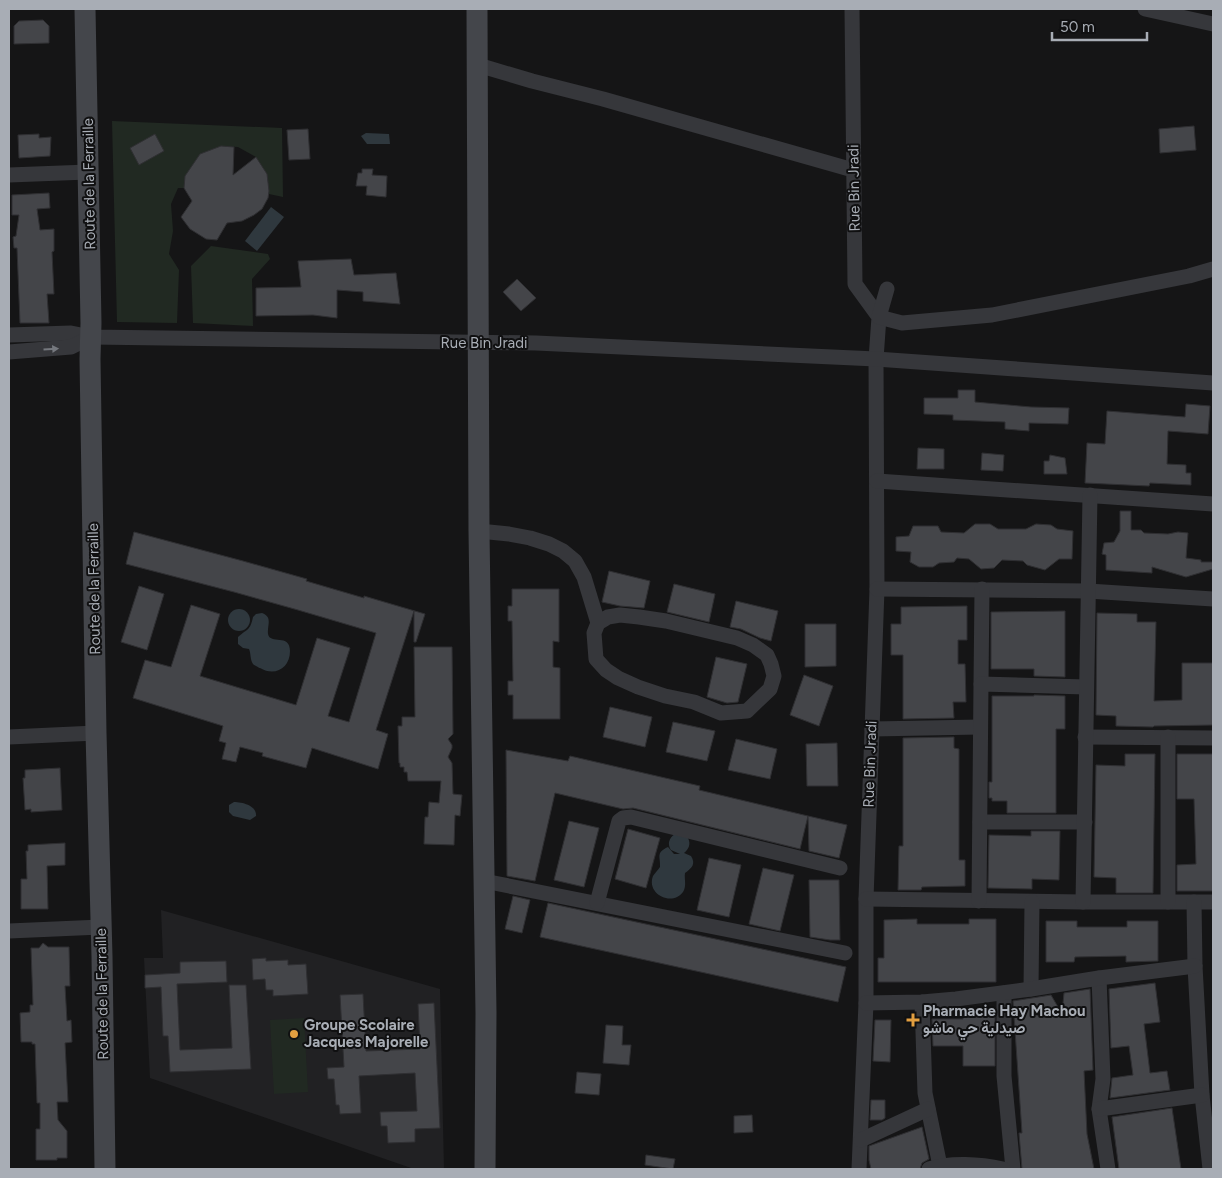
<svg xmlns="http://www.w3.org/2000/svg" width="1222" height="1178" viewBox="0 0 1222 1178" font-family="Figtree,Vazirmatn,sans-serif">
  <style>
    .built { fill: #212123 }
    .green { fill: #212922 }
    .water { fill: #2f383e }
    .building { fill: #444549; stroke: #2f2f32 }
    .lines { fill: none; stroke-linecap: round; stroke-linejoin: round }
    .street { stroke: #36373b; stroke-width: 15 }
    .secondary { stroke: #44464b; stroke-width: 21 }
    .oneway { fill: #75787e }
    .poi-dot { fill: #e39f40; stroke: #101011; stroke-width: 2 }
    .labels { text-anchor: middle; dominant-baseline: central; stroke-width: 4; stroke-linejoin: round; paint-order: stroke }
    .street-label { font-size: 15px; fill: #a8adb5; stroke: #101011 }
    .poi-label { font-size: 15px; font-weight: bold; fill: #a8adb5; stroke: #101011; text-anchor: start }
  </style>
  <rect width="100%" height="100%" fill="#151516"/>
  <!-- built -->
  <path class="built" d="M161 910 440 989 444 1169H414L150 1078 144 958H163Z"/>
  <!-- green -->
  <g class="green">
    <path d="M112 121 282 128 283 197 269 194V191L267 174 256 157 238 147 221 146 184 188H178L171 204 173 231 169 254 179 270 177 323 117 322Z"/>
    <path d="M211 246 268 254 270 259 252 279 253 326 193 323 191 266Z"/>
    <path d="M304 1018 308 1092 274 1094 270 1020Z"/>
  </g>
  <!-- water -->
  <g class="water">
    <path d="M366 133 389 134 390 144H367L361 136Z"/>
    <path d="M271 207 284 217 257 251 245 241Z"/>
    <circle cx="239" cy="620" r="11"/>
    <path d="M262 613C273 617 267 625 268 634 270 645 290 633 290 651 290 668 275 677 260 668 259 668 254 665 253 664 250 660 251 653 249 649L243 648 238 644V637C248 628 250 631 253 617L256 614Z"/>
    <path d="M234 802C243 802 257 806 256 816L250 820 233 816 229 812V805Z"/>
    <path d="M675 834 688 838C691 844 689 849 684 853L691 856C696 864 692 868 685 873 684 879 687 886 683 892 672 907 646 894 653 876 655 873 658 870 660 867 661 857 655 853 668 847L674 854H680L671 850C667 844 669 838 675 834Z"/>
  </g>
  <!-- building -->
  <g class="building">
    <path d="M43 20 49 26V43L14 44V26L19 21Z"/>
    <path d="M1194 126 1196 150 1160 153 1159 129Z"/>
    <path d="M308 129 310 159 289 160 287 130Z"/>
    <path d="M39 134V138L51 137 50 156 19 158 18 135Z"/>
    <path d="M155 134 164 151 139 165 130 148Z"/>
    <path d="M221 146 234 147 233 175 256 157 267 174 269 191 268 198 262 209 254 215 242 221 227 223 217 240 206 239 190 229 181 217 192 201 184 188 185 176 200 154Z"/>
    <path d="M362 169H373L372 175 387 176 386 197 366 195 367 186H356L358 173H362Z"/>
    <path d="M49 193 50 208 37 209 40 230 54 229V251L52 252 54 294H47L49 323H20L17 248H14L13 237 16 236 19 215H12V195Z"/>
    <path d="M351 259 354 275 396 273 400 304 363 301V292L337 290V318L313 315 256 316V288L301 287 298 261Z"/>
    <path d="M517 279 536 298 521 311 503 292Z"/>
    <path d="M958 390H975V402L1031 407 1069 408 1068 424 1029 423V431L1005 429V422L953 420V415L924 414V398H958Z"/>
    <path d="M1186 404 1210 406 1208 434 1168 431 1167 464 1186 465V473H1191V485L1150 483 1149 486 1085 483 1087 443 1105 444 1107 411 1185 417Z"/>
    <path d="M918 448 944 449V469H917Z"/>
    <path d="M982 453 1004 455 1003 471 981 470Z"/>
    <path d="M1050 455 1065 458 1067 474H1044V461H1049Z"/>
    <path d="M1120 511H1131V530H1141L1144 533 1168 534 1178 532 1188 533 1186 558 1201 560V562H1213V569L1186 577 1152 567V573L1106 570V555L1102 554 1104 543 1114 542 1120 531Z"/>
    <path d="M975 524H990L998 529H1026L1036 524 1051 525 1057 529 1073 531 1072 559H1059L1045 570 1027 565 1023 561 1002 560 994 568 981 569 969 559 957 558 954 562 939 563 933 567H919L910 562 911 552 896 551V537L909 536 913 526H938L941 532 964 533Z"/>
    <path d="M134 532 243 561 307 579 306 581 364 598V596L425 614 416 642H414V611L376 730 388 734 378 769 312 748 306 768 262 756 263 753 240 747 236 762 222 759 226 743 219 741 223 726 133 698 145 660 171 667 191 605 220 614 200 676 296 705 317 638 350 648 328 716 349 722 376 633 298 610 234 592 126 564Z"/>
    <path d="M609 571 650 581 644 608 620 606 602 602Z"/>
    <path d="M674 584 715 594 709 622 667 612Z"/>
    <path d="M139 586 164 594 147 650 121 642Z"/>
    <path d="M512 589H559V642L553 641V667L560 668V719H513V695H508V681H513L512 621H508V606H512Z"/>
    <path d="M736 601 778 611 771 641 760 638 741 629 730 627Z"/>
    <path d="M967 606V640H958V664H965L966 702H953L954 718 903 719V655H891V624H901V607Z"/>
    <path d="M1065 611V677L1034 676V669H991V612Z"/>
    <path d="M1097 613 1137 614V622H1156L1154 701 1182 700V663H1213V725L1154 726 1153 727 1116 726V716L1096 715Z"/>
    <path d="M805 624H836V666L805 667Z"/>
    <path d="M414 647H452L453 734 448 739 452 745V748L448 757 452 763 453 794 462 795 460 816 455 815 454 845 424 844 425 817H428L429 802 439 803 441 781H408L407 772H404V767H400V763H399L398 726H402V717H415Z"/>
    <path d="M716 657 747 664 738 702 727 703 707 697Z"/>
    <path d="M804 675 833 686 819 726 790 715Z"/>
    <path d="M1034 695 1065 696V729H1056V813H1007V801H992V798H989V782H992V696H1034Z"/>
    <path d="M610 707 652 717 645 747 603 737Z"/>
    <path d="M673 722 715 731 707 761 666 752Z"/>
    <path d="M954 737V748L959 749V860H965V886L922 887 921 890H898L899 846H903V738Z"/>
    <path d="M736 739 777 749 770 779 728 770Z"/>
    <path d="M837 743 838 786H807L806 744Z"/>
    <path d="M506 750 568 761 570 756 700 786 699 790 808 816 800 849 633 808 623 809 555 793 535 881 507 876Z"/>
    <path d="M1125 754H1155L1153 893H1116V878L1094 877 1096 765 1125 766Z"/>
    <path d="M1177 754H1213V891H1177V865L1196 864 1194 799H1177Z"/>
    <path d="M60 768 62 810 31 812V809L25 810 23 778H25V770Z"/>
    <path d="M808 816 847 825 839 858 809 851Z"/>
    <path d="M569 821 599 828 584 887 554 880Z"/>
    <path d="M628 829 660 838 646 888 615 879Z"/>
    <path d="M1031 831H1060L1059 880 1032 879V889L988 888 989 835 1031 836Z"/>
    <path d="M65 843V865L47 866 48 909H21V879H27L26 851H28V845Z"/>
    <path d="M709 858 741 865 729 917 697 910Z"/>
    <path d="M763 868 794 875 780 931 749 924Z"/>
    <path d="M809 880H839L840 940H830L810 937Z"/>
    <path d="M513 896 530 900 522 933 505 929Z"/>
    <path d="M548 903 846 967 838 1002 540 937Z"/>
    <path d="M917 919V924H969V919H996V982H878V958H884V920Z"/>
    <path d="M1046 921H1077V927H1127V921H1158V961L1126 962V956L1075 957 1074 962H1046Z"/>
    <path d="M43 943 48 947H69L70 986H65L67 1021 71 1020 72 1042 65 1043 68 1102H57L58 1120 67 1131V1158H57V1160H36V1129H40V1103H37L35 1044H32V1042H21L20 1013 30 1012V1005H33L31 948H39Z"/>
    <path d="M266 958V961L288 960V965L306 964 308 994 273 996V990H266L265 979 253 980 252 959Z"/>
    <path d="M226 961 227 982 177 984 180 1050 232 1048 229 985H246L251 1069 170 1072 168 1036H163L161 987 145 988V975L180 973V962Z"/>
    <path d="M1155 983 1160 1022 1144 1024 1150 1073 1167 1071 1170 1090 1110 1098 1112 1078 1133 1075 1129 1046 1111 1048 1109 989Z"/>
    <path d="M1090 989 1093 1070 1084 1071 1087 1134 1094 1169H1022L1019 1133H1022L1013 1001 1051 995 1062 1014 1064 993Z"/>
    <path d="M363 994 366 1051 420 1049 418 1004 434 1003 440 1128 415 1129V1142L388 1143 387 1126H381L380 1112 417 1111 415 1073 359 1076 361 1113 340 1114 339 1105H336L334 1079H328L327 1068 344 1067 340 995Z"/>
    <path d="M963 1017H995V1066H963V1046H933L932 1019H963Z"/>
    <path d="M875 1020H891L890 1062 873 1061Z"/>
    <path d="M606 1025 623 1026 622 1045H631L629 1065 603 1063Z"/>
    <path d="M577 1072 601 1074 599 1095 575 1093Z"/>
    <path d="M871 1100H885V1118L882 1120H870Z"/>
    <path d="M1172 1108 1181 1169H1119L1112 1117Z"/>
    <path d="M752 1115 753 1132 734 1133V1116Z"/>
    <path d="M922 1127 929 1159 922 1163 920 1169H871L869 1160V1146L880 1142Z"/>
    <path d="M646 1155 675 1159 673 1169 645 1165Z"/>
  </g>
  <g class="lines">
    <!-- street -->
    <g class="street">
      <path d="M852 9 855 284 879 317 876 359 877 589 866 899V1003L859 1169"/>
      <path d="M1145 9 1213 24"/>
      <path d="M478 65 532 81 603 99 853 170"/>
      <path d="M9 175 88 172"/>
      <path d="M887 289 879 317 902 323 992 315 1189 276 1213 269"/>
      <path d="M9 335 71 333 91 337 536 343 876 359 1213 383"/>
      <path d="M9 352 71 347 91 337"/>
      <path d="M877 481 1213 504"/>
      <path d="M479 531 509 534 530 538 549 544 563 551 575 561 584 577 598 623 594 633 596 659 606 670 618 678 638 687 665 696 694 702 721 713 747 711 770 689 774 676 771 664 767 655 753 645 737 638 666 621 639 617 620 615 608 617 598 623"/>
      <path d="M877 589 1088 591 1213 599"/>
      <path d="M981 684 982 589"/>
      <path d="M872 729 980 727"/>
      <path d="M9 737 96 733"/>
      <path d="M1085 737 1213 738"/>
      <path d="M980 822H1085"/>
      <path d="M484 881 845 953"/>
      <path d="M866 899 1083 902H1213"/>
      <path d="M979 901 981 684 1086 687"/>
      <path d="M1083 902 1090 495"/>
      <path d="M1168 902V737"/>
      <path d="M1194 902 1195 966 1202 1095 1210 1169"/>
      <path d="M597 903 619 821 623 818 631 817 840 868"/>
      <path d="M9 931 101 927"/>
      <path d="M1099 978 1103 1079 1099 1109 1108 1169"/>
      <path d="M1031 989 1032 902"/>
      <path d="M1004 993V1076L1013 1169"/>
      <path d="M922 1002 925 1093 940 1166"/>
      <path d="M866 1003 922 1002 956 999 1031 989 1099 978 1195 966"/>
      <path d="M1099 1109 1202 1095"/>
      <path d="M861 1140 928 1109"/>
      <path d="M929 1169C951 1162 980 1164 1003 1169"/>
    </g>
    <!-- secondary -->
    <g class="secondary">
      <path d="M85 9 91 323 90 359 96 733 102 956 105 1169"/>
      <path d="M477 9 479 531 486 1013 485 1169"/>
    </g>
  </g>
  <!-- one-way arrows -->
  <defs><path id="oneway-solid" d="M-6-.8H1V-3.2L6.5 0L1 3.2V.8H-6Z" transform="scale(1.25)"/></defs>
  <use class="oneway" href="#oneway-solid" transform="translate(51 349) rotate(-4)"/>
  <!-- markers -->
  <g class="poi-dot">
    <path d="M910.5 1012.5h5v5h5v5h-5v5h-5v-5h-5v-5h5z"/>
    <circle cx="294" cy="1034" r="5"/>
  </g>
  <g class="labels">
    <!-- street labels -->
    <g class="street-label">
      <text transform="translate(89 184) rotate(-91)">Route de la Ferraille</text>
      <text transform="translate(854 188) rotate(-91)">Rue Bin Jradi</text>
      <text x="484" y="343">Rue Bin Jradi</text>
      <text transform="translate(94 589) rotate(-91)">Route de la Ferraille</text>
      <text transform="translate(870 764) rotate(-88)">Rue Bin Jradi</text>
      <text transform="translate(102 994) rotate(-91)">Route de la Ferraille</text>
    </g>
    <!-- poi labels -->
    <g class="poi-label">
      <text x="923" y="1011">Pharmacie Hay Machou<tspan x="923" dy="17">صيدلية حي ماشو</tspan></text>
      <text x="304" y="1025">Groupe Scolaire<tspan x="304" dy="17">Jacques Majorelle</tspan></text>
    </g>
  </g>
  <!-- border -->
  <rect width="1222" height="1178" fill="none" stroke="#a8adb5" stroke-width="20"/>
  <!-- scale -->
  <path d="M1052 32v8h95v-8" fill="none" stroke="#a8adb5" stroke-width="2.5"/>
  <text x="1060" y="32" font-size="15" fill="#a8adb5" stroke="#101011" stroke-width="4" paint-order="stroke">50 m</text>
</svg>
